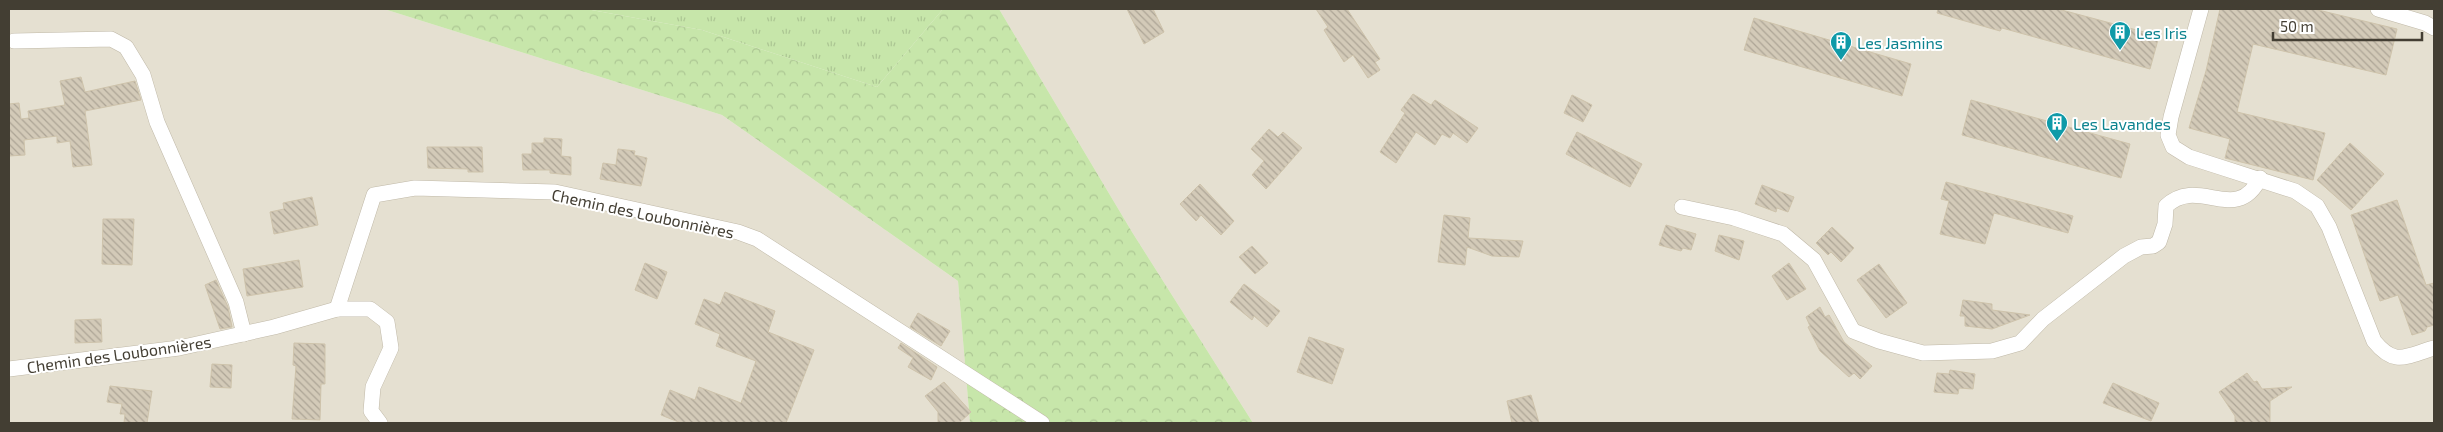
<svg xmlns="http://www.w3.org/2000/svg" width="2443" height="432" viewBox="0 0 2443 432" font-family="'Exo 2',sans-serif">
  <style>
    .residential { fill: #e5e0d1 }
    .grass { fill: url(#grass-tufts) }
    .forest { fill: url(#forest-crowns) }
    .building { fill: url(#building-back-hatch); stroke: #cec3ab }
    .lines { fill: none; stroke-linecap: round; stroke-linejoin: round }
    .street-casing { stroke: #c0b9a8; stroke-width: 16 }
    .street { stroke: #fff; stroke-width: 15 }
    .labels { text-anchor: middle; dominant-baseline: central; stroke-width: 4; stroke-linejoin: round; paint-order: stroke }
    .culture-label { font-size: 16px; fill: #0d838f; stroke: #fff; text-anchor: start }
    .street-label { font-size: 16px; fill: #433e33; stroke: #fff }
  </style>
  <defs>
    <pattern id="grass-tufts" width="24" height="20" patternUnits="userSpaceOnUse" patternTransform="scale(1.25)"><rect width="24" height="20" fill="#c7e6aa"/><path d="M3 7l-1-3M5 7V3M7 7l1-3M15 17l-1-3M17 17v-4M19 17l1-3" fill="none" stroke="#acc693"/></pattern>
    <pattern id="forest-crowns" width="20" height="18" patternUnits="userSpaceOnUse" patternTransform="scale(1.25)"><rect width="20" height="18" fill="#c7e6aa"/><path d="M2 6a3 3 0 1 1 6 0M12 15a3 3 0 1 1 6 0" fill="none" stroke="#acc693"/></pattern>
    <pattern id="building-back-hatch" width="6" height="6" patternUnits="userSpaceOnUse" patternTransform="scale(1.25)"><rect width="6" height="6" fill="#d3cab8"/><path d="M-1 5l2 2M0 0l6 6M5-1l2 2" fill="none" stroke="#ada596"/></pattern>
  </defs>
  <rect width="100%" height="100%" fill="#f1eee3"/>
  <!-- residential -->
  <g class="residential">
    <path d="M9 9H384L722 115 958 281 970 423H9Z"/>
    <path d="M999 9H2434V423H1253L1132 232Z"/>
  </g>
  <!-- grass -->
  <path class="grass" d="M586 9H943L877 87 702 30Z"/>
  <!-- forest -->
  <path class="forest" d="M384 9H586L702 30 877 87 943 9H999L1132 232 1253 423H970L958 281 722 115Z"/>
  <!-- building -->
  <g class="building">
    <path d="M1127 9H1153L1164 32 1144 44Z"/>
    <path d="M1316 9H1347L1380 59 1375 62 1380 70 1368 78 1353 55 1344 62 1324 30 1328 27Z"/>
    <path d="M1938 9H2058L2159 36 2150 69 2002 28 2000 31 1937 13Z"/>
    <path d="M2220 9H2314L2397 29 2386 75 2253 44 2237 112 2325 133 2313 180 2225 158 2230 139 2189 128 2206 71Z"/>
    <path d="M1754 18 1911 64 1902 96 1744 50Z"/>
    <path d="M81 77 85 92 135 81 141 100 85 111 92 165 73 167 70 141 57 143V136L24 140 25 155 9 156V104L19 103 21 119 29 118 28 111 65 105 60 81Z"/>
    <path d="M1413 94 1431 105 1435 100 1478 128 1467 143 1453 133 1450 138 1442 134 1435 145 1416 132 1396 163 1380 152 1405 113 1401 110Z"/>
    <path d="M1572 95 1592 105 1583 122 1564 113Z"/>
    <path d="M1971 100 2130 144 2121 178 1962 135Z"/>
    <path d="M1269 129 1278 137 1283 132 1302 148 1266 189 1252 175 1264 161 1251 149Z"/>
    <path d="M1577 132 1642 164 1630 187 1566 154Z"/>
    <path d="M544 138 562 139 561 156 571 157V175L550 173V170H523L522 154H532V143H544Z"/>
    <path d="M2350 143 2384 174 2351 210 2317 180Z"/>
    <path d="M427 147H482L483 172H468V169L428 168Z"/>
    <path d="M618 149 635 151 634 155 647 158 641 186 600 179 603 163 616 165Z"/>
    <path d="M1946 182 2073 216 2068 233 1994 213 1985 244 1940 234 1949 201 1941 199Z"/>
    <path d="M1200 184 1234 221 1221 235 1201 215 1196 221 1180 204Z"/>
    <path d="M1762 185 1794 197 1788 212 1777 208 1776 212 1755 204Z"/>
    <path d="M312 197 318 225 274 234 270 212 284 209 283 203Z"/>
    <path d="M2397 200 2426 285 2434 283V325L2427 327 2425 331 2412 335 2398 295 2380 301 2351 215Z"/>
    <path d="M1444 215 1470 218 1468 238 1523 241 1519 257 1492 256 1467 247 1465 265 1438 262Z"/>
    <path d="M103 219H134L132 265 102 264Z"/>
    <path d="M1666 225 1696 234 1691 250 1683 248 1681 251 1659 245Z"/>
    <path d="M1832 227 1854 248 1841 262 1831 252 1828 255 1816 243Z"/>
    <path d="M1719 235 1744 241 1739 260 1715 251Z"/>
    <path d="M1252 246 1268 263 1255 274 1239 257Z"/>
    <path d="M299 260 303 287 247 296 243 269Z"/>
    <path d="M645 263 667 272 657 299 635 290Z"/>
    <path d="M1789 263 1806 289 1787 300 1772 276Z"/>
    <path d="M1879 264 1907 303 1886 318 1857 280Z"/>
    <path d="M216 280 228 307 232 327 220 329 205 285Z"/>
    <path d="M1244 284 1280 311 1267 327 1254 316 1252 320 1230 302Z"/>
    <path d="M725 292 775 311 768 332 814 350 786 423H681L661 415 670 390 695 400 699 387 741 403 756 361 716 346 720 334 695 324 704 299 720 305Z"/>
    <path d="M1963 300 1992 304V310L2030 315 1992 329 1965 326V316H1960Z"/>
    <path d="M1820 307 1825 317 1829 315 1844 342 1872 366 1860 379 1854 373 1849 377 1820 351 1808 327 1810 326 1806 317Z"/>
    <path d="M918 313 950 331 941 346 910 327Z"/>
    <path d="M101 319 102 342 75 343V320Z"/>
    <path d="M1309 337 1344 349 1332 384 1297 372Z"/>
    <path d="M294 343 325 344V384H321L320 420 292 419 296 366 293 365Z"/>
    <path d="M901 343 937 367 931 380 908 367 913 358 898 348Z"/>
    <path d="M212 364 232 365 231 388 210 387Z"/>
    <path d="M1950 370 1975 374 1973 389 1959 388 1958 394 1934 392 1937 373 1949 374Z"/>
    <path d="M2247 373 2254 382 2257 381 2262 389 2292 387 2270 401V423H2235V416L2219 392Z"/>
    <path d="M944 382 971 412 959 423H938V412L925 396Z"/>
    <path d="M2113 383 2159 403 2151 421 2103 403Z"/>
    <path d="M110 386 152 391 147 423H124L125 414H120L122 404 107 402Z"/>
    <path d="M1531 395 1539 423H1512L1507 401Z"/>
  </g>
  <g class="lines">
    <!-- street casing -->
    <g class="street-casing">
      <g id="street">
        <path d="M2201 9 2171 117 2168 135 2173 147 2189 157 2295 191 2317 206 2329 227 2374 341C2395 367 2406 356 2434 348"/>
        <path d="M2378 9 2425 23 2434 28"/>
        <path d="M14 41 111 39 126 47 143 75 157 122 236 302 244 334"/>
        <path d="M1682 207 1734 218 1783 234 1814 260 1853 331 1879 341 1923 353 1992 351 2020 343 2043 319 2124 256 2141 247 2153 246 2159 242 2165 224 2166 206C2199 175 2236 226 2260 178"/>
        <path d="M337 309 374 195 415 188 555 192 738 232 757 239 1042 423"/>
        <path d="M9 369 179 348 274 327 337 309H370L387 322 391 348 373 387 371 411 380 423"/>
      </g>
    </g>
    <!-- street -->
    <use href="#street" class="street"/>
  </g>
  <!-- icons -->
  <defs>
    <g id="building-pin" transform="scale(1.125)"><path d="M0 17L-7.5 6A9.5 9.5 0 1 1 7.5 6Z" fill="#0f9aa8" stroke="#fff"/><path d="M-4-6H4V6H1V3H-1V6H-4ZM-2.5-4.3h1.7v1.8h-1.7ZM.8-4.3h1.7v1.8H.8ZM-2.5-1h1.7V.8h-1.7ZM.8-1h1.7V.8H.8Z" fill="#fff"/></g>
  </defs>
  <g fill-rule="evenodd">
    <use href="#building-pin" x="2120" y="32"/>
    <use href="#building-pin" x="1841" y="42"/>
    <use href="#building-pin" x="2057" y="123"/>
  </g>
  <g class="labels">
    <!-- culture labels -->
    <g class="culture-label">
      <text x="2136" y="32">Les Iris</text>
      <text x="1857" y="42">Les Jasmins</text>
      <text x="2073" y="123">Les Lavandes</text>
    </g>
    <!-- street labels -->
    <g class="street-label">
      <text transform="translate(643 213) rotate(12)">Chemin des Loubonnières</text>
      <text transform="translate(119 354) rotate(-8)">Chemin des Loubonnières</text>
    </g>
  </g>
  <!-- border -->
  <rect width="2443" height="432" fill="none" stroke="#433e33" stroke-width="20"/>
  <!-- scale -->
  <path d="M2273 32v8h149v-8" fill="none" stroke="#433e33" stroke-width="2.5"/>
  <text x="2280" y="32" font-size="15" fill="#433e33" stroke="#ffffff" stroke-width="4" paint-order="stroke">50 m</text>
</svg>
